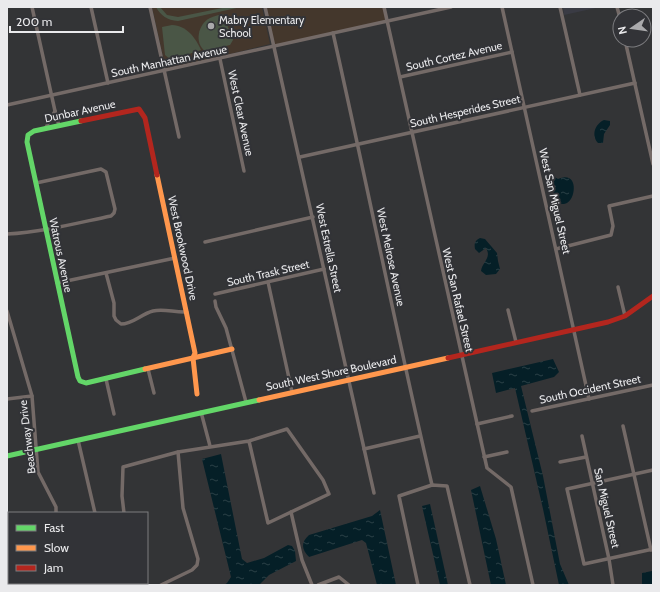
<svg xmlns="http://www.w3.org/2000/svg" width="660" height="592" viewBox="0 0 660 592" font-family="Cabin,sans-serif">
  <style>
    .built { fill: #3a3b44 }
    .education { fill: #44372c }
    .pitch { fill: #4a5646 }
    .water { fill: url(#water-ripples) }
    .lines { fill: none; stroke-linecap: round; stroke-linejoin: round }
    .street { stroke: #746a67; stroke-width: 3.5 }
    .fast { stroke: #63d668; stroke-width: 5 }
    .slow { stroke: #ff974d; stroke-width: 5 }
    .jam { stroke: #b3261e; stroke-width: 5 }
    .poi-dot { fill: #aaaaac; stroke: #323337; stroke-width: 1.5 }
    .labels { text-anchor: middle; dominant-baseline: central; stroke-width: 4; stroke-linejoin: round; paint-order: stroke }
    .poi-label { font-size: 11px; fill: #eaeaec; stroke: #323337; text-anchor: start }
    .street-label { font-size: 11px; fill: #eaeaec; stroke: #323337 }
  </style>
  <defs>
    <pattern id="water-ripples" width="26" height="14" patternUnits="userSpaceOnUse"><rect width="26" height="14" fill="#051f27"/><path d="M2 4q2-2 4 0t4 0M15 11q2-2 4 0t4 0" fill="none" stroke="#2a4046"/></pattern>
  </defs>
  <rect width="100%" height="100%" fill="#333436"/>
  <!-- built -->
  <path class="built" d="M563 7H600L564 15Z"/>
  <!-- education -->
  <g class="education">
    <path d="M152 7H262L270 44 166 70Z"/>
    <path d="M265 7H384L387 21 274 46Z"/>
  </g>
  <!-- pitch -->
  <g class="pitch">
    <path d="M156 7H160L167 15 178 17 227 7H241L178 21C167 20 161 16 156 7Z"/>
    <path d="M223 14 233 40 230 45 205 51C194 43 198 24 210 18 214 16 218 15 223 14Z"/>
    <path d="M172 25C187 26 195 37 201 50L171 60 165 55 162 27Z"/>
  </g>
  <!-- water -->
  <g class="water">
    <path d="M604 120 610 121V125L604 134 603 143H598C591 135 595 124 604 120Z"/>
    <path d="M553 176 558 179C579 170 576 199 567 203 566 204 562 204 561 204 555 201 550 183 551 177Z"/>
    <path d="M480 238 485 239 497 253 498 261 500 269 496 274 486 275 481 271C482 262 492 258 486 248L479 253 475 249C474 244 475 240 480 238Z"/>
    <path d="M553 359 559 372 554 377 521 386 543 476 560 564 569 585H559L543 509 515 388 496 393 492 373Z"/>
    <path d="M221 454 242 559 247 563 264 558 288 545 292 546 295 551 296 561 269 575 259 585H224L227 583 231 577 202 459Z"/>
    <path d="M480 486 496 539 506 585H491L471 490Z"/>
    <path d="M430 504 448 585H440L422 506Z"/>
    <path d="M380 510 396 585H377L366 543 362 540 309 557C301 549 301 542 309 535L372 516Z"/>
    <path d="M652 571 653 585H642V573Z"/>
  </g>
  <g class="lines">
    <!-- street -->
    <g class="street">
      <path d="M32 7 55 111 45 129"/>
      <path d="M91 7 108 83"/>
      <path d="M150 7 179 137"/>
      <path d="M265 7 374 493"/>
      <path d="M384 7 487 468 511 487 533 585"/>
      <path d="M502 7 589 399"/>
      <path d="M560 7 580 95"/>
      <path d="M617 7 620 18"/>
      <path d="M333 33C367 184 397 335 432 485"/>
      <path d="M625 40 653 164"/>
      <path d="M220 59 244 171"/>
      <path d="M400 77 512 52"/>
      <path d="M7 105 451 7"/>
      <path d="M55 111 59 126"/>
      <path d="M300 157 635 83"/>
      <path d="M7 234C43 232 77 223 111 216L114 213 115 209 106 172 101 169 36 183"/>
      <path d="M205 242 313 217"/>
      <path d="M556 249 611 235 613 226 609 206 653 196"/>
      <path d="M106 273 114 303V316L116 320 121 324C133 324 141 314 153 311 164 308 175 313 187 312"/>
      <path d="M268 282 292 392"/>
      <path d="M57 283 175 258"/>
      <path d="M618 287 625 316"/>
      <path d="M215 294 324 269"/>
      <path d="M215 301 216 307 226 328 246 402"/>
      <path d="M508 310 516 342"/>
      <path d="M7 311 32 396 38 472 56 507V513"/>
      <path d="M148 369 154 393"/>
      <path d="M106 379 114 414"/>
      <path d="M7 399 32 396"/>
      <path d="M532 411 653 385"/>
      <path d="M201 412 210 446"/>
      <path d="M477 424 512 416"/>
      <path d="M623 426 651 550"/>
      <path d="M582 436 609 559 613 585"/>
      <path d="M78 440 95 513"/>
      <path d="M364 449 420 436"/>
      <path d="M484 457 507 452"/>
      <path d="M560 462 586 457"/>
      <path d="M653 470 567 489 584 564 653 549"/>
      <path d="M291 512 302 560 312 585"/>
      <path d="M124 513 122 496 123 467 178 452 249 441 287 429 323 480 329 494 268 523 249 441"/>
      <path d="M7 526H9"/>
      <path d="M110 583 111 585"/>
      <path d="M145 583 147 585"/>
      <path d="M49 585 58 583"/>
      <path d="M161 585 192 570 197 565 198 559 183 508 178 452"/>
      <path d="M318 585 339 577 349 585"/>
      <path d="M418 585 399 496 432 485 447 486 470 585"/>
    </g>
    <!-- fast -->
    <g class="fast">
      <path d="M81 121 34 131 28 135 27 142 78 377 80 381 86 383 145 369"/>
      <path d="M7 456 259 400"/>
    </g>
    <!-- slow -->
    <g class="slow">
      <path d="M157 175 195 353 193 358 197 394"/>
      <path d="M145 369 232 349"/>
      <path d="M259 400 448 358"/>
    </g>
    <!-- jam -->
    <g class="jam">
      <path d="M81 121 139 109 145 118 157 175"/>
      <path d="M448 358 608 322 625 316 653 296"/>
    </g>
  </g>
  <!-- markers -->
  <circle class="poi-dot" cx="211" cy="26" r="4"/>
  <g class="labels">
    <!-- poi labels -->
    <g class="poi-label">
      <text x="219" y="20">Mabry Elementary<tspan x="219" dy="13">School</tspan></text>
    </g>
    <!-- street labels -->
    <g class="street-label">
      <text transform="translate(454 56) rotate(-13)">South Cortez Avenue</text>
      <text transform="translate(169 61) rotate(-12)">South Manhattan Avenue</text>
      <text transform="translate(80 111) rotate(-12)">Dunbar Avenue</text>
      <text transform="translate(465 111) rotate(-13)">South Hesperides Street</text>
      <text transform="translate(241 113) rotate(78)">West Clear Avenue</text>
      <text transform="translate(555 201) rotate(77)">West San Miguel Street</text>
      <text transform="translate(183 248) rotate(78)">West Brookwood Drive</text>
      <text transform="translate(329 248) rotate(78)">West Estrella Street</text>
      <text transform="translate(61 255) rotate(78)">Watrous Avenue</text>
      <text transform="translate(391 257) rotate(78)">West Melrose Avenue</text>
      <text transform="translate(268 273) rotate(-13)">South Trask Street</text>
      <text transform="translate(458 300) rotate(77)">West San Rafael Street</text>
      <text transform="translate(331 373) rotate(-12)">South West Shore Boulevard</text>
      <text transform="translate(590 389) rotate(-12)">South Occident Street</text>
      <text transform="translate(27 437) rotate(-97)">Beachway Drive</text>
      <text transform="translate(607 508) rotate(77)">San Miguel Street</text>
    </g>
  </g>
  <!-- border -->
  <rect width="660" height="592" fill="none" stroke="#eaeaec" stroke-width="16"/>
  <!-- legend -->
  <rect x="8" y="512" width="140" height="72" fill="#323337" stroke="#7c7c7f"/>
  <rect x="16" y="525" width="20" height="6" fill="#63d668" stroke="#7c7c7f"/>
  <text x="44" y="532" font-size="12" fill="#eaeaec">Fast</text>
  <rect x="16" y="545" width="20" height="6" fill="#ff974d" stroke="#7c7c7f"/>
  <text x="44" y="552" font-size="12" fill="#eaeaec">Slow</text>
  <rect x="16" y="565" width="20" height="6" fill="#b3261e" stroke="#7c7c7f"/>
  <text x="44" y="572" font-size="12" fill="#eaeaec">Jam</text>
  <!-- north arrow -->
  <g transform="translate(632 28) rotate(257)"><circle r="19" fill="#323337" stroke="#7c7c7f"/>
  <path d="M0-3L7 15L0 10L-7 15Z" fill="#aaaaac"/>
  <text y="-6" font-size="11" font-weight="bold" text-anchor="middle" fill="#eaeaec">N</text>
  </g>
  <!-- scale -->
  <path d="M10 26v6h113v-6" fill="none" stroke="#eaeaec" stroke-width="2"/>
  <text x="16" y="26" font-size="12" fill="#eaeaec" stroke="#323337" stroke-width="3" paint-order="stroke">200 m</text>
</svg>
